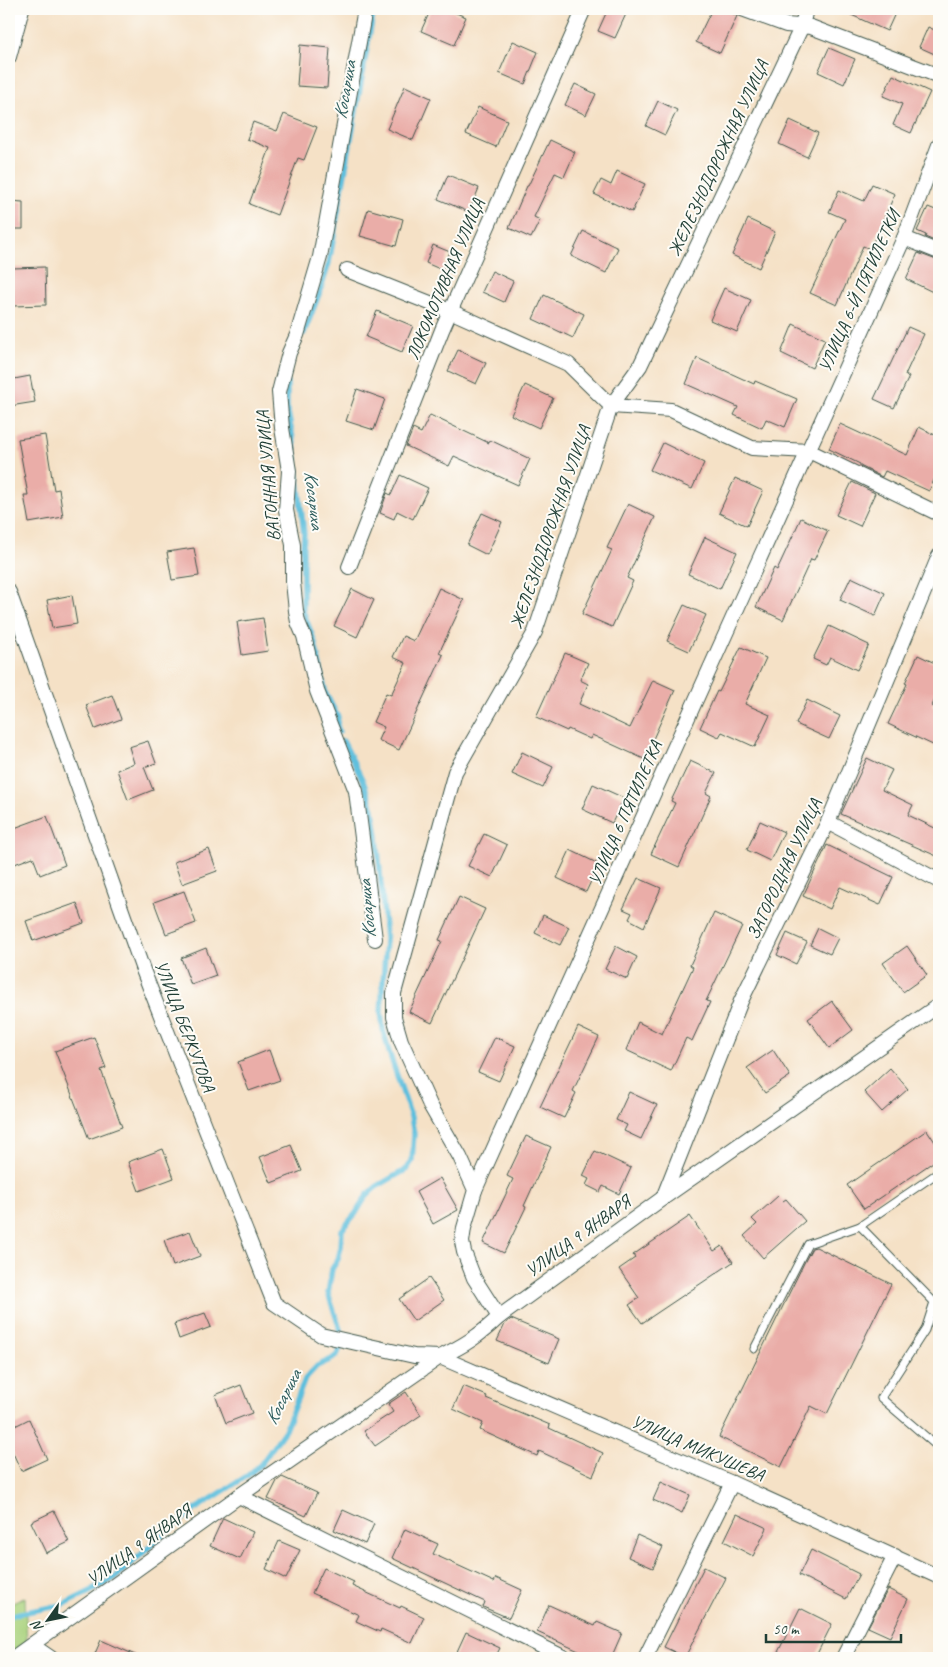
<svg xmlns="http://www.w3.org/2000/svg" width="948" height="1667" viewBox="0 0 948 1667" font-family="Caveat,sans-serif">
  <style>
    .green { fill: #a9d27d; stroke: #648858 }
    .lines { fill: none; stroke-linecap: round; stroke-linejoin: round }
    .stream { stroke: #5fbfdd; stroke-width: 5.5 }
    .building { fill: #eaada8 }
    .lane-casing { stroke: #3f564a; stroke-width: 9 }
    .street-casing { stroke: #3f564a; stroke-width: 16 }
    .lane { stroke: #fff; stroke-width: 7 }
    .street { stroke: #fff; stroke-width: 14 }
    .labels { text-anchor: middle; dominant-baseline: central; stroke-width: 4; stroke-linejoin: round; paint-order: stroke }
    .street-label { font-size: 18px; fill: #1f3d34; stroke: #fdfcf7 }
    .water-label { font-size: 19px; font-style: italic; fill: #2f5e5e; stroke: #fdfcf7 }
  </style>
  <rect width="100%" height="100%" fill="#fdfcf7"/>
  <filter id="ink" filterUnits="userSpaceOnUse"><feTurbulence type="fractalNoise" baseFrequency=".02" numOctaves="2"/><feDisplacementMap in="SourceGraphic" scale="10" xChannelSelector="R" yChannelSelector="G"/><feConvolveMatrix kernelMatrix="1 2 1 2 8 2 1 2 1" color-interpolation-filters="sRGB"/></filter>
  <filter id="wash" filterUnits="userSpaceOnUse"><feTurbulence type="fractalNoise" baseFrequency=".0096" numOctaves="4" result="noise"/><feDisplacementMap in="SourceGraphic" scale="20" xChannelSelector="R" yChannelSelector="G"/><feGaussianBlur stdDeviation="1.12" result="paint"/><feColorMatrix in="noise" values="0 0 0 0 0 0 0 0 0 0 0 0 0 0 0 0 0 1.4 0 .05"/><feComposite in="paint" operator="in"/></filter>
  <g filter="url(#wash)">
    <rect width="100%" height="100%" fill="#f5e1c6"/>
    <!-- green -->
    <path class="green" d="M25 1597 27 1643 9 1656V1605Z"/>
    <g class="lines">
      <!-- stream -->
      <g class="stream">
        <path d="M304 333 321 289 329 263 374 9"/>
        <path d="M287 382V407L294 444 304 534 303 548V611L315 643 326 694 338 717 337 725 339 732"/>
        <path d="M9 1616 20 1613 63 1605 97 1588 116 1577 132 1563 160 1537 197 1508 247 1476 261 1464 285 1430 305 1379 317 1366 332 1359 337 1355 341 1346 340 1329 328 1293 332 1269 338 1259 341 1247 342 1230 356 1213 367 1195 376 1187 407 1169 412 1161 414 1134 411 1117 389 1052 383 1029 381 1012 386 939 377 837 373 809 363 781 343 741"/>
      </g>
    </g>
    <g id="blocks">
      <!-- building -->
      <g class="building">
        <path d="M431 9H446L466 17 454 45 421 31Z"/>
        <path d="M608 9H616L626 14 615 38 598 31Z"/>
        <path d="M712 9H724L737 16 720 53 696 42Z"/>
        <path d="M838 9H897L887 31Z"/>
        <path d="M928 27 939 32V56L919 47Z"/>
        <path d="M513 41 538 52 525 84 499 73Z"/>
        <path d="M300 45 330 48 327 88 297 86Z"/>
        <path d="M829 48 855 59 844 84 818 72Z"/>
        <path d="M893 75 930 92 911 133 893 125 902 104 883 96Z"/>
        <path d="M575 84 596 94 586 115 565 105Z"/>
        <path d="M405 86 431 98 413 140 387 129Z"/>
        <path d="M658 101 677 110 665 135 646 126Z"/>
        <path d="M478 107 507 120 496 147 466 134Z"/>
        <path d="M284 114 317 127 304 160 298 158 277 215 249 204 270 148 247 139 253 122 277 131Z"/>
        <path d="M790 120 818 133 807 157 779 144Z"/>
        <path d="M550 140 575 152 564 177 555 173 534 217 540 220 531 238 509 228 527 186H528Z"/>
        <path d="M617 171 645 184 632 212 594 194 601 180 611 185Z"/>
        <path d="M448 175 479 188 469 212 438 199Z"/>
        <path d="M872 184 895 194 870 249 863 246 837 305 810 293 845 219 829 212 839 190 864 201Z"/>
        <path d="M9 201 23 202V229H9Z"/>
        <path d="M928 207 938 211 939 208V243L925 237 926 235 917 231Z"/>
        <path d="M368 209 403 219 396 246 360 236Z"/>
        <path d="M748 219 775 232 759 268 732 255Z"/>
        <path d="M583 231 618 248 606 273 571 256Z"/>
        <path d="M433 245 450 252 442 270 426 263Z"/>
        <path d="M918 253 939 261V295L906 279Z"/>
        <path d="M45 267 46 305 13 306 12 268Z"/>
        <path d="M492 271 513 281 504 302 482 292Z"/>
        <path d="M724 288 751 300 737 332 710 320Z"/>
        <path d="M544 295 584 314 573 338 533 319Z"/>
        <path d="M377 311 413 326 402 352 366 337Z"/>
        <path d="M793 324 825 339 812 368 781 353Z"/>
        <path d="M908 327 924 334 905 375 909 377 894 408 874 399Z"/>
        <path d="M458 350 486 363 476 384 448 371Z"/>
        <path d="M697 358 754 384 755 381 797 399 785 427 766 419 762 428 734 415 738 407 686 384Z"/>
        <path d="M30 376 35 402 10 406 9 380Z"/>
        <path d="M525 385 553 398 539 428 511 415Z"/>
        <path d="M357 389 385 399 374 430 346 421Z"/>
        <path d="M430 415 489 443 490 440 530 459 518 485 454 456 449 466 406 446 413 429 421 433Z"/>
        <path d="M840 424 907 455 919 427 939 437V469L929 491 885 471 882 477 860 466V464L829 449Z"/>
        <path d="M45 435 54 490 59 489 63 517 29 523 24 495H28L18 439Z"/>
        <path d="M663 443 704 463 692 489 650 470Z"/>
        <path d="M400 475 428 488 413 519 397 511 394 519 380 513 387 493 391 495Z"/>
        <path d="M735 478 763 491 747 526 719 513Z"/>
        <path d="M852 482 875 493 860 526 836 515Z"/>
        <path d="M628 504 655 517 627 578 633 581 612 627 582 614 612 550 607 548Z"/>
        <path d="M482 513 502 522 487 555 467 545Z"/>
        <path d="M801 518 828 531 814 560 811 559 783 620 756 607 774 568 777 570Z"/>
        <path d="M705 537 737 552 720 589 688 574Z"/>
        <path d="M194 548 199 576 172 580 167 552Z"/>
        <path d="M851 577 885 593 875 616 840 600Z"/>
        <path d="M439 588 464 600 439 653 443 655 399 750 378 740 384 727 373 722 386 693 391 695 406 663 393 657 403 636 414 641Z"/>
        <path d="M352 589 374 600 357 637 334 626Z"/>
        <path d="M72 595 77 624 52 628 47 600Z"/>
        <path d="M684 605 706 615 689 651 667 641Z"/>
        <path d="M263 618 268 651 242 655 237 622Z"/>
        <path d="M829 626 869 645 857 670 830 657 826 665 813 659Z"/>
        <path d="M741 647 766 658 745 704 770 715 755 747 722 732 719 737 700 728 717 691 719 692Z"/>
        <path d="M565 653 588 663 580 680 588 684 579 704 630 728 653 680 675 690 644 759 592 735 590 739 568 729 567 731 536 717Z"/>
        <path d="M918 655 939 665V690L932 706 939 710V736L935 746 888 724 907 684 905 683Z"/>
        <path d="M112 695 121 719 95 729 86 705Z"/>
        <path d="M807 700 840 716 829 739 796 724Z"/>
        <path d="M148 741 156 763 144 767 153 790 128 800 117 770 134 763 129 747Z"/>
        <path d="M522 752 553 767 543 788 512 774Z"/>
        <path d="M867 758 892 770 882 790 913 805 908 815 939 830V857L841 814Z"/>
        <path d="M690 761 716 773 706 793 711 796 679 867 651 854 675 803 671 801Z"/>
        <path d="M593 784 624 798 612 823 582 809Z"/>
        <path d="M47 816 65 865 40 875 33 857 12 865 9 856V830Z"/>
        <path d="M760 821 784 832 770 861 747 850Z"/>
        <path d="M484 834 507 845 492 877 468 866Z"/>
        <path d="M827 845 893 877 880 905 840 887 830 909 803 896Z"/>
        <path d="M209 849 217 871 182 884 174 862Z"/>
        <path d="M570 850 599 864 586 892 557 878Z"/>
        <path d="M638 878 661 888 644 927 629 919 632 913 623 909Z"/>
        <path d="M184 891 196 923 166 934 154 902Z"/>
        <path d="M459 897 485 909 432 1023 409 1012 442 941 439 940Z"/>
        <path d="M77 903 84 923 33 941 26 921Z"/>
        <path d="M714 913 742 926 706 1001 710 1002 692 1041 686 1038 671 1071 626 1050 638 1022 662 1034 693 967 690 965Z"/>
        <path d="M543 915 569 927 560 945 535 933Z"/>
        <path d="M818 928 838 938 830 954 810 945Z"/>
        <path d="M787 933 807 942 796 964 777 955Z"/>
        <path d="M616 946 637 957 627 979 605 969Z"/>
        <path d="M907 946 927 975 903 992 883 963Z"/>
        <path d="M206 948 216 976 191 985 181 958Z"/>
        <path d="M832 1001 853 1030 829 1048 808 1019Z"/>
        <path d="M578 1027 599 1037 573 1091 576 1093 564 1118 540 1107Z"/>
        <path d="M94 1037 106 1068 101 1070 122 1127 89 1139 55 1051Z"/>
        <path d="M495 1037 515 1046 499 1081 478 1072Z"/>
        <path d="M269 1050 280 1080 249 1091 238 1062Z"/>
        <path d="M773 1050 790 1076 765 1093 747 1068Z"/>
        <path d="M890 1068 908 1089 882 1112 864 1092Z"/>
        <path d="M629 1092 657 1105 641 1139 624 1131 627 1125 616 1120Z"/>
        <path d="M927 1130 939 1148V1158L864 1209 847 1185Z"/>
        <path d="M526 1136 551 1147 524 1206 526 1207 504 1253 483 1243 513 1179 507 1176Z"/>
        <path d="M291 1145 302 1171 271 1183 260 1157Z"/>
        <path d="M163 1149 174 1178 139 1191 128 1162Z"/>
        <path d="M595 1151 631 1168 619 1194 603 1186 600 1192 586 1185 589 1179 583 1176Z"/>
        <path d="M440 1178 458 1210 433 1224 416 1192Z"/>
        <path d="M778 1196 783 1201 786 1199 805 1221 763 1258 744 1236 757 1224 752 1219Z"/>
        <path d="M690 1216 714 1251 722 1246 733 1262 642 1323 629 1305 639 1298 619 1269 635 1258 633 1255Z"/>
        <path d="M190 1231 200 1256 173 1266 164 1240Z"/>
        <path d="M816 1247 891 1284 827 1414 811 1406 781 1467 719 1437 805 1261 812 1248Z"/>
        <path d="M429 1278 444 1300 414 1321 399 1299Z"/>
        <path d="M205 1313 211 1327 179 1339 174 1324Z"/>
        <path d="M511 1319 559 1339 549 1363 497 1341 505 1324Z"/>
        <path d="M241 1385 252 1413 226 1423 215 1395Z"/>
        <path d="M463 1386 487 1396 486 1398 550 1425 549 1428 603 1453 593 1476 539 1451 537 1456 480 1430 483 1423 453 1409Z"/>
        <path d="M406 1392 421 1415 375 1446 364 1431 393 1412 388 1404Z"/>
        <path d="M29 1419 47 1459 21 1471 9 1444V1429Z"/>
        <path d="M282 1477 317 1493 306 1516 268 1499 277 1481Z"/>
        <path d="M661 1482 690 1495 682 1513 653 1500Z"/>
        <path d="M343 1510 374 1524 365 1544 334 1530Z"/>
        <path d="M54 1511 69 1542 46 1553 31 1522Z"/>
        <path d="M737 1514 767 1528 753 1556 724 1541Z"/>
        <path d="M223 1518 253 1532 240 1559 210 1546Z"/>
        <path d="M405 1529 438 1544 433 1554 494 1582 496 1578 522 1590 509 1618 483 1607 485 1602 392 1558Z"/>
        <path d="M637 1535 663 1547 653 1568 628 1557Z"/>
        <path d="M279 1541 300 1550 286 1579 266 1569Z"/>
        <path d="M811 1550 859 1574 846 1599 799 1575Z"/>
        <path d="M704 1567 726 1578 685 1657 664 1647Z"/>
        <path d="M324 1568 354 1582 352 1586 400 1608 401 1606 424 1617 412 1643 381 1629 380 1632 356 1621 359 1615 312 1593Z"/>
        <path d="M888 1589 908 1599 890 1637 868 1627Z"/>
        <path d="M549 1605 595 1626 597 1622 622 1633 611 1658H581L583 1653 537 1632Z"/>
        <path d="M800 1608 832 1624 815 1658H775Z"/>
        <path d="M466 1632 500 1648 495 1658H454Z"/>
        <path d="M101 1640 142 1658H93Z"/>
      </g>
    </g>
  </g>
  <g filter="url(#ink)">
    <use href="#blocks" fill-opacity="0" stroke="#3f564a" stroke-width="1"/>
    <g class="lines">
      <!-- lane casing -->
      <g class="lane-casing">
        <g id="lane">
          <path d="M939 1172 860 1226 934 1302 925 1330 881 1398 939 1448"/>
          <path d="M754 1349 808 1244 860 1226"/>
        </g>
      </g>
      <!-- street casing -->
      <g class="street-casing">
        <g id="street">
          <path d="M365 9 320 257 297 335 289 353 279 392 282 428 289 471 286 510 293 545V582L296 611 298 622 304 636 317 691 356 791 375 939"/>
          <path d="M742 9 786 25 811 27 939 76"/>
          <path d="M9 57 22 9"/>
          <path d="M904 238 939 252"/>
          <path d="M347 270 450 311 568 364 611 406 671 410 752 448 809 451 939 514"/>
          <path d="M349 567 442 330 584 9"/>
          <path d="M9 592 143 970 274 1303 321 1335 414 1356 440 1357 732 1483 939 1577"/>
          <path d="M828 822 939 881"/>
          <path d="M475 1190 904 238 939 145"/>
          <path d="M663 1198 741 1001 828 822 939 556"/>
          <path d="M499 1317 474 1278 464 1252 462 1242 464 1228 475 1190 460 1157 430 1105 401 1041 394 1017V993L455 772 535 632 611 406 640 366 802 26 806 9"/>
          <path d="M239 1496 565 1658"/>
          <path d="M32 1645 51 1658"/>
          <path d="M13 1658 239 1496 440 1357C465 1345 479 1336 499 1317L663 1198 939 1005"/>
          <path d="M645 1658 732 1483"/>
          <path d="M843 1658 895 1556"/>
        </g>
      </g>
      <!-- lane -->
      <use href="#lane" class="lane"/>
      <!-- street -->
      <use href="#street" class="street"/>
    </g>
  </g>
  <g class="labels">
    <!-- street labels -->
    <g class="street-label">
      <text transform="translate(718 158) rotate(-65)">ЖЕЛЕЗНОДОРОЖНАЯ УЛИЦА</text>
      <text transform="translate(445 279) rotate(-67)">ЛОКОМОТИВНАЯ УЛИЦА</text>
      <text transform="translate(859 291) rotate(-66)">УЛИЦА 6-Й ПЯТИЛЕТКИ</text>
      <text transform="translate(268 476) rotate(-95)">ВАГОННАЯ УЛИЦА</text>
      <text transform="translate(550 527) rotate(-71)">ЖЕЛЕЗНОДОРОЖНАЯ УЛИЦА</text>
      <text transform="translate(625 813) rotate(-66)">УЛИЦА 6 ПЯТИЛЕТКА</text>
      <text transform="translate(784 869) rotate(-65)">ЗАГОРОДНАЯ УЛИЦА</text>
      <text transform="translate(185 1026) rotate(69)">УЛИЦА БЕРКУТОВА</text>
      <text transform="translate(578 1236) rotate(-36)">УЛИЦА 9 ЯНВАРЯ</text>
      <text transform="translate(698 1448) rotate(23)">УЛИЦА МИКУШЕВА</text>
      <text transform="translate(139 1545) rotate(-36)">УЛИЦА 9 ЯНВАРЯ</text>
    </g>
    <!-- water labels -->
    <g class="water-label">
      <text transform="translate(345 90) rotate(-80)">Косариха</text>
      <text transform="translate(314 500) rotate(83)">Косариха</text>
      <text transform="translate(367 909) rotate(-95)">Косариха</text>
      <text transform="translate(283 1397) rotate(-63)">Косариха</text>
    </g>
  </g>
  <!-- margin -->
  <rect width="948" height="1667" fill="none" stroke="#fdfcf7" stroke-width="30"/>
  <!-- north arrow -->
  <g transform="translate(48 1620) rotate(237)" stroke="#fdfcf7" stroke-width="4" paint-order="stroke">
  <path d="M0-4L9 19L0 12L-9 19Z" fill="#1f3d34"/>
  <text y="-8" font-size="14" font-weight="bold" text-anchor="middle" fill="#1f3d34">N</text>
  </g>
  <!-- scale -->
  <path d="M766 1634v8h135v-8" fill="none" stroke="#1f3d34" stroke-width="2.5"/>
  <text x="773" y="1634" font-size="15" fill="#1f3d34" stroke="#fdfcf7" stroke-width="4" paint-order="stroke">50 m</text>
</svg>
